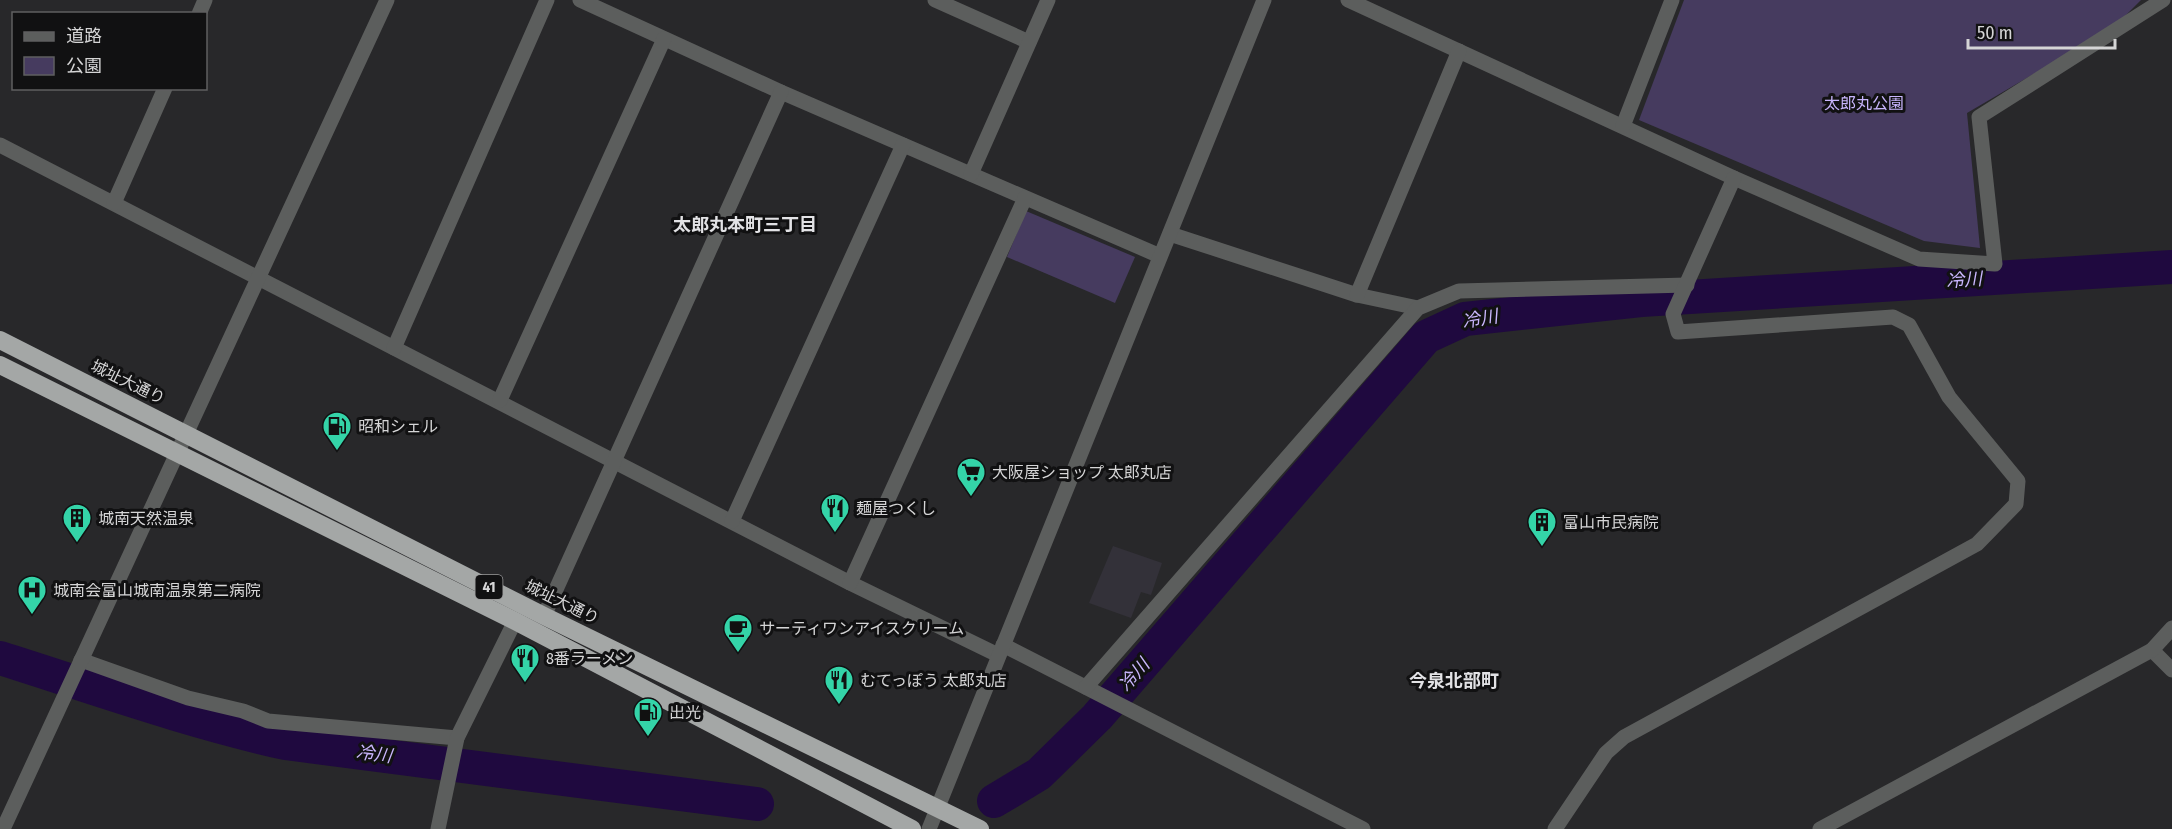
<svg xmlns="http://www.w3.org/2000/svg" width="2172" height="829" viewBox="0 0 2172 829" font-family="'Fira Sans Condensed','Noto Sans JP',sans-serif">
  <style>
    .built { fill: #333139 }
    .green { fill: #463b5f }
    .lines { fill: none; stroke-linecap: round; stroke-linejoin: round }
    .river { stroke: #1f093f; stroke-width: 34 }
    .minor { stroke: #5c5e5d; stroke-width: 15 }
    .highway { stroke: #a4a7a6; stroke-width: 18 }
    .labels { text-anchor: middle; dominant-baseline: central; stroke-width: 6; stroke-linejoin: round; paint-order: stroke }
    .shield { fill: #111112; stroke: #9a9a9b; stroke-width: 1.5 }
    .shield-label { font-size: 15px; font-weight: bold; fill: #d5d5d6 }
    .park-label { font-size: 16px; fill: #c8b5fc; stroke: #111112 }
    .street-label { font-size: 16px; fill: #d5d5d6; stroke: #111112 }
    .poi-label { font-size: 16px; fill: #d5d5d6; stroke: #111112; text-anchor: start }
    .neighbourhood-label { font-size: 18px; font-weight: bold; fill: #e2e2e5; stroke: #111112 }
    .water-label { font-size: 18px; font-style: italic; fill: #c9b6fd; stroke: #111112 }
  </style>
  <rect width="100%" height="100%" fill="#28282a"/>
  <!-- built -->
  <path class="built" d="M1113 546 1162 563 1151 595 1141 592 1131 618 1089 603Z"/>
  <!-- green -->
  <g class="green">
    <path d="M1684 0H2141L2114 27 1967 113 1980 248 1924 241 1639 120Z"/>
    <path d="M1026 211 1135 257 1115 303 1007 257Z"/>
  </g>
  <g class="lines">
    <!-- river -->
    <g class="river">
      <path d="M0 658C95 688 187 721 285 743L757 804"/>
      <path d="M994 801 1039 774 1097 717 1426 337 1465 319 1641 300 2172 267"/>
    </g>
    <!-- minor -->
    <g class="minor">
      <path d="M580 0 781 92 1160 256"/>
      <path d="M935 0 1029 42"/>
      <path d="M1348 0 1734 178 1919 259 1995 264 1979 117 2163 0"/>
      <path d="M199 14 205 0"/>
      <path d="M1623 126 1672 0"/>
      <path d="M0 145 850 583 998 655"/>
      <path d="M971 174 1048 0"/>
      <path d="M114 203 165 88"/>
      <path d="M1170 234 1357 295 1418 308"/>
      <path d="M1357 295 1459 51"/>
      <path d="M394 348 547 0"/>
      <path d="M500 400 664 39"/>
      <path d="M732 521 903 145"/>
      <path d="M850 583 1025 198"/>
      <path d="M544 616 781 92"/>
      <path d="M1003 645 1363 829"/>
      <path d="M2152 650 2172 670"/>
      <path d="M81 660 188 698 243 711 268 721 457 738"/>
      <path d="M1086 687 1418 308 1459 291 1687 285"/>
      <path d="M3 829 387 0"/>
      <path d="M438 829 457 738 515 621"/>
      <path d="M929 829 1264 0"/>
      <path d="M1555 829 1606 753 1624 737 1977 544 2016 504 2018 481 1949 397 1909 325 1893 317 1678 332 1673 314 1734 178"/>
      <path d="M1820 829 2152 650 2172 628"/>
    </g>
    <!-- highway -->
    <g class="highway">
      <path d="M0 340 544 616 980 829"/>
      <path d="M0 365 515 621 912 829"/>
    </g>
  </g>
  <!-- icons -->
  <defs>
    <g id="fuel-pin" transform="scale(1.5)"><path d="M0 17L-7.5 6A9.5 9.5 0 1 1 7.5 6Z" fill="#34d4a8" stroke="#111112"/><path d="M-5.5-6h7V0h2V4h1.3V-2.5L3-4.5l.8-.8L6-3V5H2.5V1h-1V6h-7ZM-4.2-4.7v3.2H.2V-4.7Z" fill="#111"/></g>
    <g id="supermarket-pin" transform="scale(1.5)"><path d="M0 17L-7.5 6A9.5 9.5 0 1 1 7.5 6Z" fill="#34d4a8" stroke="#111112"/><path d="M-6-5.5h2.5l.6 2H6L4.5 2H-2.5L-4.4-4H-6ZM-1.5 3.2a1.3 1.3 0 1 0 .1 0ZM3 3.2a1.3 1.3 0 1 0 .1 0Z" fill="#111"/></g>
    <g id="restaurant-pin" transform="scale(1.5)"><path d="M0 17L-7.5 6A9.5 9.5 0 1 1 7.5 6Z" fill="#34d4a8" stroke="#111112"/><path d="M-5-6h1v4h1v-4h1v4h1v-4h1v5L-1.5 .5V6h-2V.5L-5-1ZM5-6V6H3V1.5H1.5Q1.5-4 5-6Z" fill="#111"/></g>
    <g id="building-pin" transform="scale(1.5)"><path d="M0 17L-7.5 6A9.5 9.5 0 1 1 7.5 6Z" fill="#34d4a8" stroke="#111112"/><path d="M-4-6H4V6H1V3H-1V6H-4ZM-2.5-4.3h1.7v1.8h-1.7ZM.8-4.3h1.7v1.8H.8ZM-2.5-1h1.7V.8h-1.7ZM.8-1h1.7V.8H.8Z" fill="#111"/></g>
    <g id="hospital-pin" transform="scale(1.5)"><path d="M0 17L-7.5 6A9.5 9.5 0 1 1 7.5 6Z" fill="#34d4a8" stroke="#111112"/><path d="M-5-5h3v3.5h4V-5h3V5h-3V1.5h-4V5h-3Z" fill="#111"/></g>
    <g id="cafe-pin" transform="scale(1.5)"><path d="M0 17L-7.5 6A9.5 9.5 0 1 1 7.5 6Z" fill="#34d4a8" stroke="#111112"/><path d="M-5.5-4.5H6V0H3Q3 3.5 0 3.5H-2.5Q-5.5 3.5-5.5 0ZM3-3.2v2h1.7v-2ZM-6 4.5H4V6H-6Z" fill="#111"/></g>
  </defs>
  <g fill-rule="evenodd">
    <use href="#fuel-pin" x="337" y="426"/>
    <use href="#supermarket-pin" x="971" y="472"/>
    <use href="#restaurant-pin" x="835" y="508"/>
    <use href="#building-pin" x="77" y="518"/>
    <use href="#building-pin" x="1542" y="522"/>
    <use href="#hospital-pin" x="32" y="590"/>
    <use href="#cafe-pin" x="738" y="628"/>
    <use href="#restaurant-pin" x="525" y="658"/>
    <use href="#restaurant-pin" x="839" y="680"/>
    <use href="#fuel-pin" x="648" y="712"/>
  </g>
  <g class="labels">
    <!-- shield labels -->
    <rect class="shield" x="475.5" y="575" width="27" height="24" rx="4.5"/>
    <g class="shield-label">
      <text x="489" y="587">41</text>
    </g>
    <!-- park labels -->
    <g class="park-label">
      <text x="1864" y="103">太郎丸公園</text>
    </g>
    <!-- street labels -->
    <g class="street-label">
      <text transform="translate(128 382) rotate(26)">城址大通り</text>
      <text transform="translate(562 602) rotate(26)">城址大通り</text>
    </g>
    <!-- poi labels -->
    <g class="poi-label">
      <text x="358" y="426">昭和シェル</text>
      <text x="992" y="472">大阪屋ショップ 太郎丸店</text>
      <text x="856" y="508">麺屋つくし</text>
      <text x="98" y="518">城南天然温泉</text>
      <text x="1563" y="522">富山市民病院</text>
      <text x="53" y="590">城南会富山城南温泉第二病院</text>
      <text x="759" y="628">サーティワンアイスクリーム</text>
      <text x="546" y="658">8番ラーメン</text>
      <text x="860" y="680">むてっぽう 太郎丸店</text>
      <text x="669" y="712">出光</text>
    </g>
    <!-- neighbourhood labels -->
    <g class="neighbourhood-label">
      <text x="745" y="225">太郎丸本町三丁目</text>
      <text x="1454" y="681">今泉北部町</text>
    </g>
    <!-- water labels -->
    <g class="water-label">
      <text transform="translate(1964 280) rotate(-4)">冷川</text>
      <text transform="translate(1480 319) rotate(-10)">冷川</text>
      <text transform="translate(1134 675) rotate(-49)">冷川</text>
      <text transform="translate(374 754) rotate(7)">冷川</text>
    </g>
  </g>
  <!-- legend -->
  <rect x="12" y="12" width="195" height="78" fill="#111112" stroke="#5f5f60" stroke-width="1.5"/>
  <rect x="24" y="32" width="30" height="9" fill="#5c5e5d" stroke="#5f5f60" stroke-width="1.5"/>
  <text x="66" y="42" font-size="18" fill="#d5d5d6">道路</text>
  <rect x="24" y="57" width="30" height="18" fill="#463b5f" stroke="#5f5f60" stroke-width="1.5"/>
  <text x="66" y="72" font-size="18" fill="#d5d5d6">公園</text>
  <!-- scale -->
  <path d="M1968 39v9h147v-9" fill="none" stroke="#d5d5d6" stroke-width="3"/>
  <text x="1977" y="39" font-size="18" fill="#d5d5d6" stroke="#111112" stroke-width="4.5" paint-order="stroke">50 m</text>
</svg>
